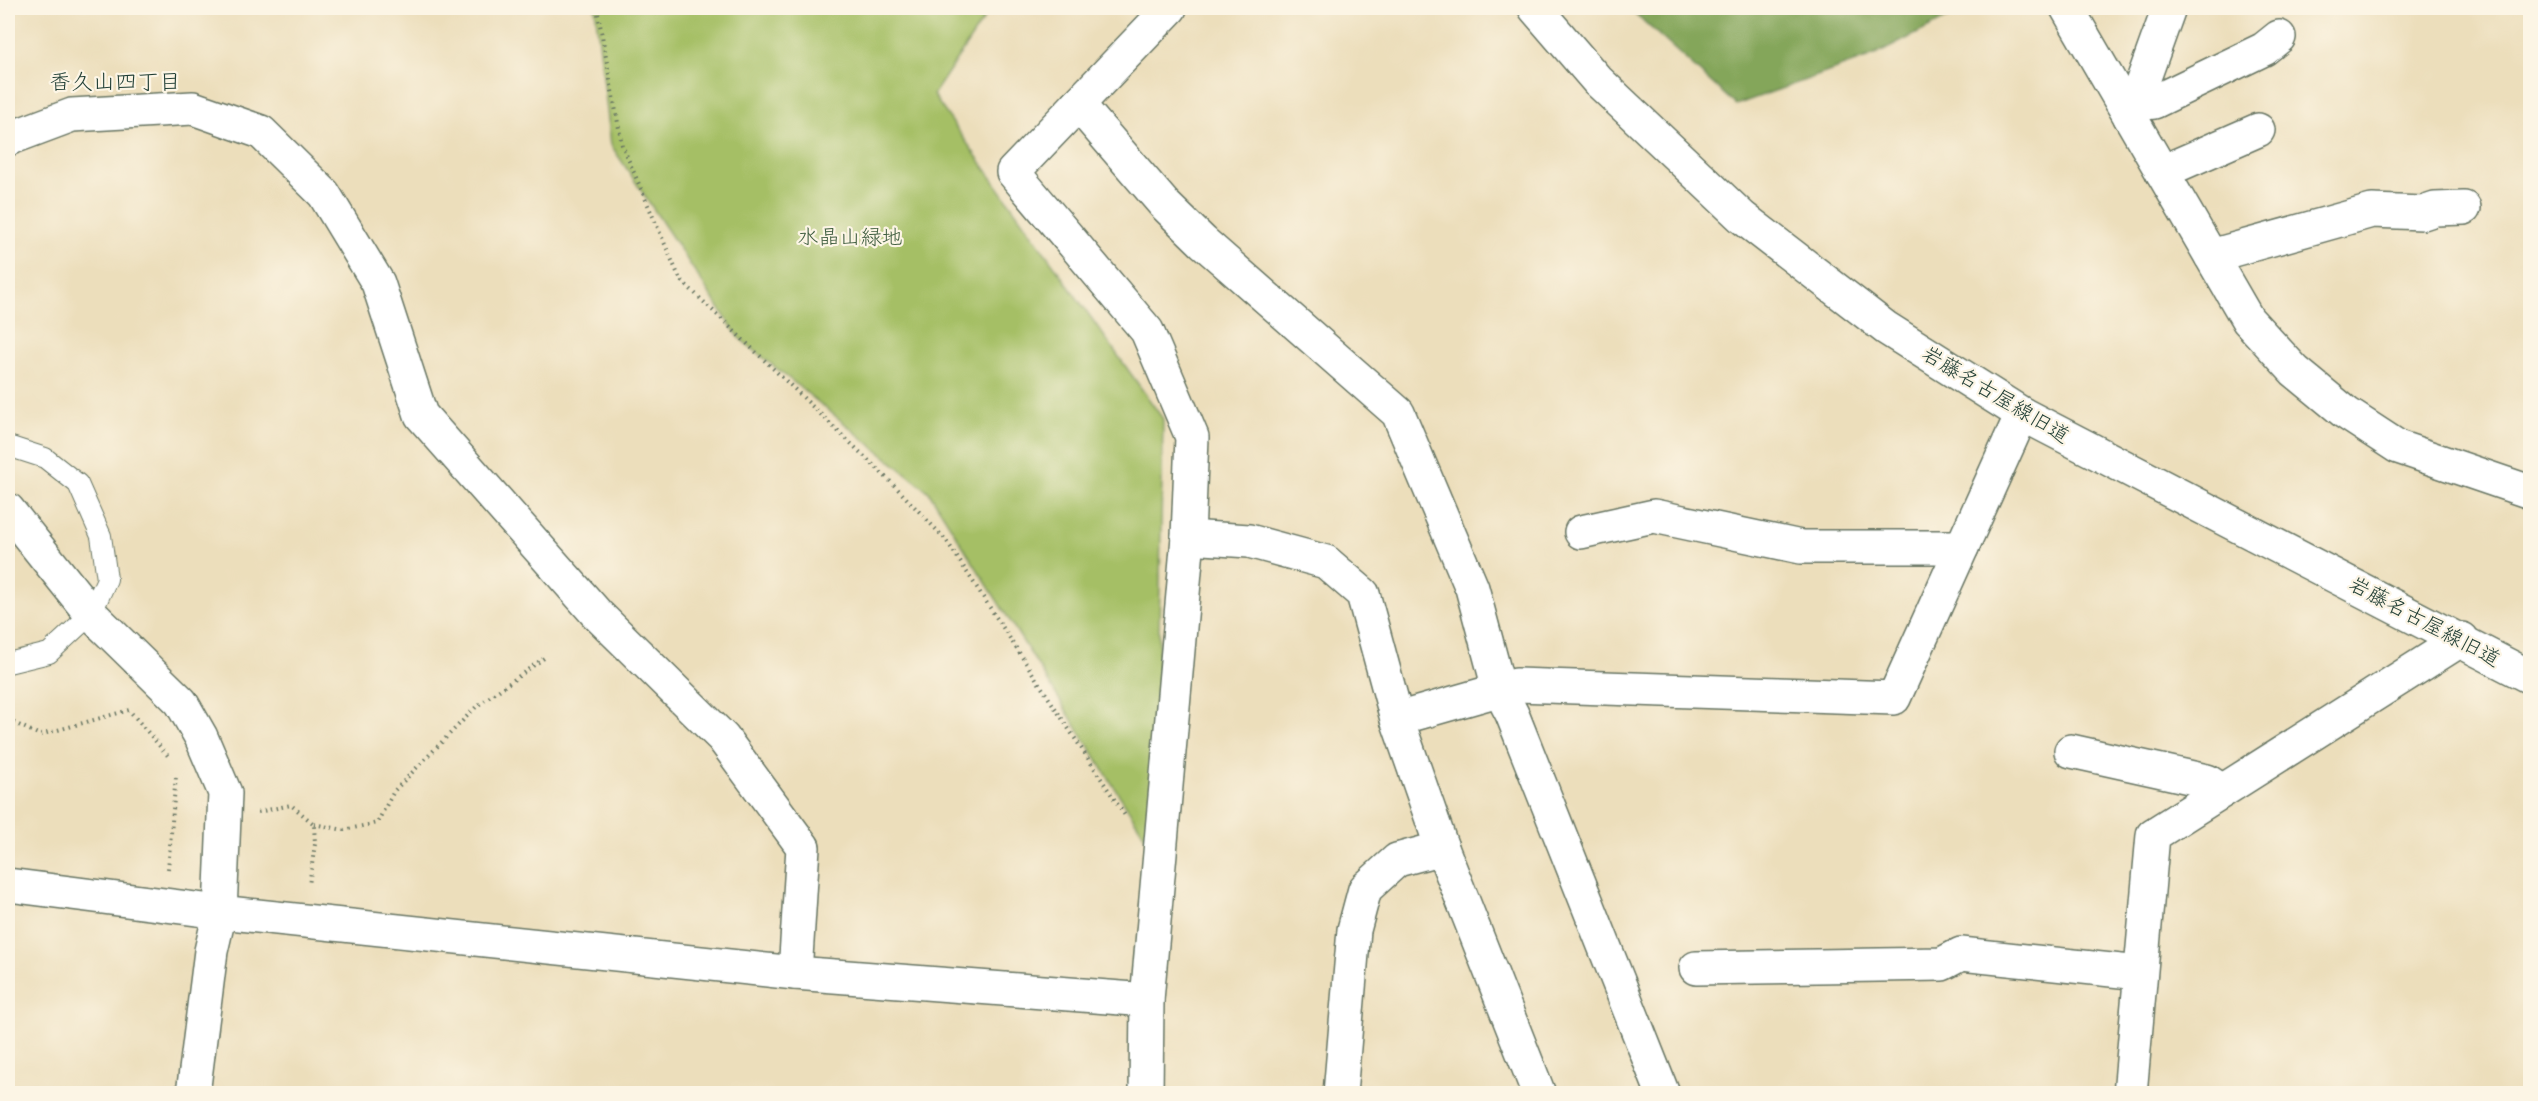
<svg xmlns="http://www.w3.org/2000/svg" width="2538" height="1101" viewBox="0 0 2538 1101" font-family="'Patrick Hand','Klee One',sans-serif">
  <style>
    .green { fill: #a5bf65; stroke: #627e4c; stroke-width: 1.5 }
    .forest { fill: #84a65a; stroke: #527247; stroke-width: 1.5 }
    .lines { fill: none; stroke-linecap: round; stroke-linejoin: round }
    .lane-casing { stroke: #677563; stroke-width: 22 }
    .street-casing { stroke: #677563; stroke-width: 36 }
    .secondary-casing { stroke: #677563; stroke-width: 36 }
    .path { stroke: #677563; stroke-width: 4; stroke-dasharray: 1.5 4.5; stroke-linecap: butt }
    .lane { stroke: #fff; stroke-width: 20 }
    .street { stroke: #fff; stroke-width: 33 }
    .secondary { stroke: #fff; stroke-width: 33 }
    .labels { text-anchor: middle; dominant-baseline: central; stroke-width: 4.5; stroke-linejoin: round; paint-order: stroke }
    .park-label { font-size: 21px; fill: #405e40; stroke: #fcf5e5 }
    .street-label { font-size: 21px; fill: #1f3d34; stroke: #fcf5e5 }
    .neighbourhood-label { font-size: 22px; fill: #1f3d34; stroke: #fcf5e5 }
  </style>
  <rect width="100%" height="100%" fill="#fcf5e5"/>
  <filter id="ink" filterUnits="userSpaceOnUse"><feTurbulence type="fractalNoise" baseFrequency=".0167" numOctaves="2"/><feDisplacementMap in="SourceGraphic" scale="12" xChannelSelector="R" yChannelSelector="G"/><feConvolveMatrix kernelMatrix="1 2 1 2 8 2 1 2 1" color-interpolation-filters="sRGB"/></filter>
  <filter id="wash" filterUnits="userSpaceOnUse"><feTurbulence type="fractalNoise" baseFrequency=".008" numOctaves="4" result="noise"/><feDisplacementMap in="SourceGraphic" scale="24" xChannelSelector="R" yChannelSelector="G"/><feGaussianBlur stdDeviation="1.35" result="paint"/><feColorMatrix in="noise" values="0 0 0 0 0 0 0 0 0 0 0 0 0 0 0 0 0 1.4 0 .05"/><feComposite in="paint" operator="in"/></filter>
  <g filter="url(#wash)">
    <rect width="100%" height="100%" fill="#ecdebb"/>
    <!-- green -->
    <path class="green" d="M595 8H991L933 95 1163 419 1155 852 929 492 739 338 611 145Z"/>
    <!-- forest -->
    <path class="forest" d="M1629 8H1962L1955 14 1875 55 1736 105Z"/>
  </g>
  <g filter="url(#ink)">
    <g class="lines">
      <!-- lane casing -->
      <g class="lane-casing">
        <path id="lane" d="M8 446 45 458 78 484 101 536 107 579 91 614 49 653 8 663"/>
      </g>
      <!-- street casing -->
      <g class="street-casing">
        <g id="street">
          <path d="M2067 8 2248 320 2295 371 2346 413 2398 447 2530 492"/>
          <path d="M1078 104 1164 204 1203 242 1398 413 1472 588 1499 689 1512 714 1663 1094"/>
          <path d="M2135 104 2154 102 2264 49 2279 37"/>
          <path d="M2130 117 2169 8"/>
          <path d="M8 139 72 115 193 108 261 132 324 194 378 283 421 415 597 614 723 738 803 847 795 973"/>
          <path d="M2162 172 2258 130"/>
          <path d="M2211 256 2372 211 2423 213 2435 209 2464 208"/>
          <path d="M8 510 91 614 181 702 201 737 225 793 220 912"/>
          <path d="M1581 532 1654 516 1801 547H1962"/>
          <path d="M1188 537 1249 541 1326 562 1363 594 1397 719 1442 848 1539 1094"/>
          <path d="M1397 719 1516 685 1894 698 2022 414"/>
          <path d="M2071 751 2207 781 2222 791"/>
          <path d="M8 885 220 912 795 973 1147 1000 1146 1094"/>
          <path d="M1696 968 1942 964 1961 954 2140 973"/>
          <path d="M1147 1000 1188 537 1192 437 1147 331 1013 172 1170 8"/>
          <path d="M1340 1094 1354 930 1365 889 1397 860 1442 848"/>
          <path d="M2130 1094 2153 835 2462 639"/>
        </g>
      </g>
      <!-- secondary casing -->
      <g class="secondary-casing">
        <g id="secondary">
          <path d="M1535 8 1597 80 1742 217 1886 328 2022 414 2530 677"/>
          <path d="M193 1094 211 951 220 912"/>
        </g>
      </g>
      <!-- path -->
      <g class="path">
        <path d="M597 8 622 145 680 279 892 483 946 540 1126 817"/>
        <path d="M8 720 40 735 129 710 168 756"/>
        <path d="M258 812 291 805 314 824 315 844 309 885"/>
        <path d="M314 824 344 830 377 823 394 791 477 706 544 658"/>
        <path d="M168 869 176 775"/>
      </g>
      <!-- lane -->
      <use href="#lane" class="lane"/>
      <!-- street -->
      <use href="#street" class="street"/>
      <!-- secondary -->
      <use href="#secondary" class="secondary"/>
    </g>
  </g>
  <g class="labels">
    <!-- park labels -->
    <g class="park-label">
      <text x="850" y="236">水晶山緑地</text>
    </g>
    <!-- street labels -->
    <g class="street-label">
      <text transform="translate(1996 394) rotate(31)">岩藤名古屋線旧道</text>
      <text transform="translate(2425 621) rotate(28)">岩藤名古屋線旧道</text>
    </g>
    <!-- neighbourhood labels -->
    <g class="neighbourhood-label">
      <text x="115" y="81">香久山四丁目</text>
    </g>
  </g>
  <!-- margin -->
  <rect width="2538" height="1101" fill="none" stroke="#fcf5e5" stroke-width="30"/>
</svg>
